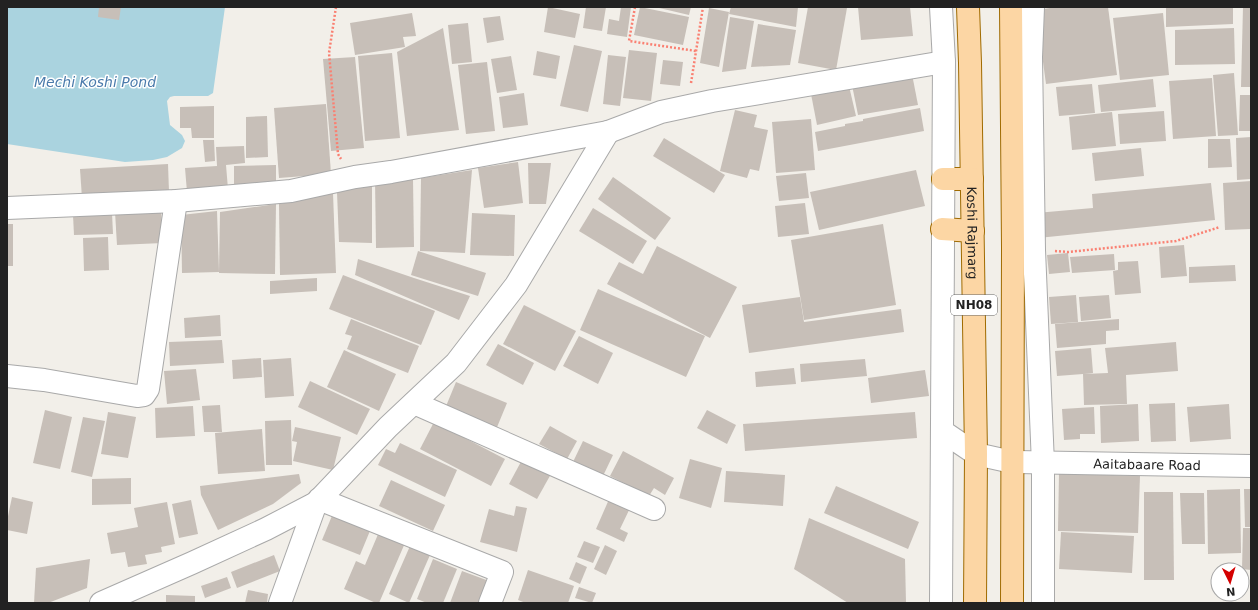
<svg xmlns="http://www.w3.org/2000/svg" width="1258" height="610" viewBox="0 0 1258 610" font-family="'DejaVu Sans',sans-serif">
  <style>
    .water { fill: #aad3df }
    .building { fill: #c7bfb8 }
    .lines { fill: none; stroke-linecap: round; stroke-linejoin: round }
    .minor-casing { stroke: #a9a9a9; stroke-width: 24 }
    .major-casing { stroke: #a06b00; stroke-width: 24 }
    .path { stroke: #fa8072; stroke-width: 2.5; stroke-dasharray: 2 2; stroke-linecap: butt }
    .minor { stroke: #fff; stroke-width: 22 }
    .major { stroke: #fcd6a4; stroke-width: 22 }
    .labels { text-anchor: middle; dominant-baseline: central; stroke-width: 3; stroke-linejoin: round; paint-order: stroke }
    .shield { fill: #fff; stroke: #646464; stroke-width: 1 }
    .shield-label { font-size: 12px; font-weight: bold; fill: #222 }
    .street-label { font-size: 13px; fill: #222; stroke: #fff }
    .water-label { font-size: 14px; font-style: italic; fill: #4a7aab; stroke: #fff }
  </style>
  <rect width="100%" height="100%" fill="#f2efe9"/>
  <!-- water -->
  <path class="water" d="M7 7H225L213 93 208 96H174L170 97 167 101 170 125 182 135 185 141 182 148 167 157 153 160 125 162 7 144Z"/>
  <!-- building -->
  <g class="building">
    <path d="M99 7H121L119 20 98 17Z"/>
    <path d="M548 7 580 14 575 38 544 32Z"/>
    <path d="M586 7H606L602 31 583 28Z"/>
    <path d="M621 7H631L627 37 607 34 609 19 619 21Z"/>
    <path d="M640 7 689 17 683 45 634 35Z"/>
    <path d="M655 7H691L689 15Z"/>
    <path d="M731 7H798L796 27 729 14Z"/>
    <path d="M808 7 847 8 836 70 798 63Z"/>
    <path d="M858 7H910L913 36 861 40Z"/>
    <path d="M1057 7H1108L1117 75 1046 84 1036 10Z"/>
    <path d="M1166 7H1233V24L1166 27Z"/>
    <path d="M1243 7H1251V87H1241Z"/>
    <path d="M709 8 729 12 719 67 700 63Z"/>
    <path d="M412 13 416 36 403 37 405 47 355 55 350 23Z"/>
    <path d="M1163 13 1169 75 1120 80 1113 18Z"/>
    <path d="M500 16 504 40 487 43 483 18Z"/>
    <path d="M730 17 754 21 746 69 722 72Z"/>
    <path d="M468 23 472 62 452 64 448 25Z"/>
    <path d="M758 24 796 30 790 65 751 67Z"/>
    <path d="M443 28 459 130 407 136 397 52Z"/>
    <path d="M1234 28 1235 64 1175 65V30Z"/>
    <path d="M574 45 602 51 588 112 560 106Z"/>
    <path d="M629 50 657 53 651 101 623 98Z"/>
    <path d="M537 51 560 56 556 79 533 75Z"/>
    <path d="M392 53 400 138 365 141 358 56Z"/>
    <path d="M608 55 626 57 620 106 603 104Z"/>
    <path d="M511 56 517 90 497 93 491 59Z"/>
    <path d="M355 57 364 148 331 151 323 59Z"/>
    <path d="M663 60 683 62 680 86 660 84Z"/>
    <path d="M487 62 495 131 466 134 458 65Z"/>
    <path d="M911 69 918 105 858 115 851 80Z"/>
    <path d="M1234 73 1238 135 1218 136 1213 75Z"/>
    <path d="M1212 78 1216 136 1173 139 1169 81Z"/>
    <path d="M1153 79 1156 107 1101 112 1098 85Z"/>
    <path d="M1092 84 1095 113 1059 116 1056 87Z"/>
    <path d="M849 86 856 116 817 125 811 94Z"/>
    <path d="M524 93 528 125 503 128 499 97Z"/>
    <path d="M1240 95H1251V131H1239Z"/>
    <path d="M326 104 331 174 279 178 274 108Z"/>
    <path d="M214 106V138H192L191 128H180V107Z"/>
    <path d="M920 108 924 131 818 151 815 132 845 126V124L863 121V119Z"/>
    <path d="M735 110 757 115 754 127 768 130 759 171 750 169 747 178 720 171Z"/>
    <path d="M1164 111 1166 141 1120 144 1118 114Z"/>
    <path d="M1112 112 1116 146 1072 150 1069 117Z"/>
    <path d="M267 116 268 157 246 158V117Z"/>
    <path d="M811 119 815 170 776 173 772 122Z"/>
    <path d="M1251 137V179L1237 180 1236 138Z"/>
    <path d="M664 138 725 175 714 193 653 156Z"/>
    <path d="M1208 139H1230L1232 167 1208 168Z"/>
    <path d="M203 140H214L215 161 205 162Z"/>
    <path d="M244 146 245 163 226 165 228 189 187 192 185 168 217 166 216 147Z"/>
    <path d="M1141 148 1144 176 1095 181 1092 153Z"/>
    <path d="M518 162 523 203 484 208 478 168Z"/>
    <path d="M528 163H551L546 204H529Z"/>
    <path d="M168 164 169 192 82 198 80 169Z"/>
    <path d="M276 165V187L234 188V166Z"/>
    <path d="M472 170 465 253 420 251 421 178Z"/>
    <path d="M916 170 925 206 819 230 810 192Z"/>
    <path d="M806 173 809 198 779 201 776 176Z"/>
    <path d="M613 177 671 218 655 240 598 199Z"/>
    <path d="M375 179H413L414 247 376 248Z"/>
    <path d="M1251 181V229L1225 230 1223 183Z"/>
    <path d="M372 182V243L339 242 337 192Z"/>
    <path d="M1211 183 1215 220 1038 238 1036 213 1093 208 1092 194Z"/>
    <path d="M333 193 336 273 280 275 279 204Z"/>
    <path d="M805 203 809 234 778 237 775 206Z"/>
    <path d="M276 204 275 274 219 273 220 212Z"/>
    <path d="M593 208 647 241 633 264 579 231Z"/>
    <path d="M161 210 163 243 117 245 115 212Z"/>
    <path d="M217 211 219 272 182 273 181 215Z"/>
    <path d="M112 213 113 234 74 235 73 215Z"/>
    <path d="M472 213 515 215 514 256 470 255Z"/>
    <rect x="7" y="224" width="6" height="42"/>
    <path d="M883 224 896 305 804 320 791 240Z"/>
    <path d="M108 237 109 270 84 271 83 238Z"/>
    <path d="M1184 245 1187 276 1161 278 1159 247Z"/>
    <path d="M657 246 737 287 710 338 607 284 619 262 643 274Z"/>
    <path d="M418 251 486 273 478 296 411 275Z"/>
    <path d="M1068 253 1070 272 1049 274 1047 255Z"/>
    <path d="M1114 254 1115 270 1072 273 1070 257Z"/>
    <path d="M358 259 414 278 470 296 459 320 355 275Z"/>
    <path d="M1138 261 1141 293 1115 295 1113 271 1118 270V262Z"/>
    <path d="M1235 265 1236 281 1189 283V267Z"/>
    <path d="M343 275 435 311 421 345 329 309Z"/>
    <path d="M317 278V291L270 294V281Z"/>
    <path d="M598 289 705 336 686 377 580 330Z"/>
    <path d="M1076 295 1078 322 1051 324 1049 297Z"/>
    <path d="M1109 295 1111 318 1081 321 1079 297Z"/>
    <path d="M800 297 804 322 901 309 904 332 749 353 742 305Z"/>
    <path d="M524 305 576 331 555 371 503 344Z"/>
    <path d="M220 315 221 336 185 338 184 318Z"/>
    <path d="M351 319 419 346 408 373 347 349 352 336 345 334Z"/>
    <path d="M1119 319V330L1106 331V344L1057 348 1055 324Z"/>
    <path d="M579 336 613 353 598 384 563 366Z"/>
    <path d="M222 340 224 363 170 366 169 342Z"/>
    <path d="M1176 342 1178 371 1126 375 1127 404 1084 405 1083 374 1057 376 1055 351 1091 348 1093 373 1084 374 1108 373 1105 348Z"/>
    <path d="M498 344 534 363 523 385 486 365Z"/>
    <path d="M344 350 396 374 379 411 327 387Z"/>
    <path d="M261 358 262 377 233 379 232 360Z"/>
    <path d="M291 358 294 396 265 398 263 360Z"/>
    <path d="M865 359 867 376 801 382 800 364Z"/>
    <path d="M794 368 796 384 756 387 755 372Z"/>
    <path d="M196 369 200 400 167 404 164 371Z"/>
    <path d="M925 370 929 396 871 403 868 378Z"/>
    <path d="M310 381 370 409 357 435 298 407Z"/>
    <path d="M456 382 507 403 495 432 444 411Z"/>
    <path d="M1175 403 1176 441 1151 442 1149 404Z"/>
    <path d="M1138 404 1139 441 1101 443 1100 406Z"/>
    <path d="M1229 404 1231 439 1190 442 1187 407Z"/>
    <path d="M220 405 222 432H204L202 406Z"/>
    <path d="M193 406 195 436 156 438 155 408Z"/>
    <path d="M1094 407 1095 434H1080V439L1064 440 1062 409Z"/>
    <path d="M45 410 72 417 60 469 33 463Z"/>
    <path d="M707 410 736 425 727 444 697 428Z"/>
    <path d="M108 412 136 417 128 458 101 454Z"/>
    <path d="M915 412 917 438 745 451 743 424Z"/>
    <path d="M83 417 105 421 92 477 71 472Z"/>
    <path d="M291 420 292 465H266L265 421Z"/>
    <path d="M434 422 505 459 491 486 420 449Z"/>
    <path d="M550 426 577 441 567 459 539 444Z"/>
    <path d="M295 427 341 437 333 470 293 461 297 442 292 441Z"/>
    <path d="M262 429 265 471 218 474 215 433Z"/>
    <path d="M583 441 613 455 603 476 573 462Z"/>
    <path d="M400 443 457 470 445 497 378 465 386 449 395 453Z"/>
    <path d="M623 451 674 478 665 495 654 488 649 496 610 476Z"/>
    <path d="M523 458 551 474 537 499 509 484Z"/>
    <path d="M690 459 722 468 711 508 679 498Z"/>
    <path d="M726 471 785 475 783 506 724 502Z"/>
    <path d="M1059 473 1140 476 1138 533 1058 531Z"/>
    <path d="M299 474 301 483 273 504 218 530 201 495 200 486Z"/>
    <path d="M131 478V504L92 505V479Z"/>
    <path d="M391 480 445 505 433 531 379 506Z"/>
    <path d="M836 486 919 522 908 549 824 513Z"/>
    <path d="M1240 489 1241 553 1208 554 1207 490Z"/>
    <path d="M1244 489H1251V527H1245Z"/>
    <path d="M1144 492H1173L1174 580H1144Z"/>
    <path d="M1180 493H1204L1205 544H1182Z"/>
    <path d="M12 497 33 502 27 534 7 530V521Z"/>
    <path d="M610 497 631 506 620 529 628 533 624 542 596 529Z"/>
    <path d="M191 500 198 534 179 538 172 504Z"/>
    <path d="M167 502 175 544 161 547 162 552 145 555 147 564 128 567 125 552 111 554 107 533 138 527 134 508Z"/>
    <path d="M516 506 527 508 517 552 480 542 489 509 514 516Z"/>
    <path d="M334 511 372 526 360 555 322 540Z"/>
    <path d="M809 518 905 559 906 603H848L794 569Z"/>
    <path d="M1243 528H1251V570L1242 569Z"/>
    <path d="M379 532 405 543 379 603H376L344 589 356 561 365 565Z"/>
    <path d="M1061 532 1134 536 1132 573 1059 569Z"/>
    <path d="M584 541 600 547 593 563 577 557Z"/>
    <path d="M605 545 617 551 606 575 594 569Z"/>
    <path d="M410 546 430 555 409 603 389 594Z"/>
    <path d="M274 555 280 571 237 588 231 572Z"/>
    <path d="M90 559 87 588 48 603H34L36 568Z"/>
    <path d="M433 559 457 569 443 603H427L417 599Z"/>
    <path d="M576 562 587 567 580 584 569 579Z"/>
    <path d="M528 570 574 586 568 603H526L518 600Z"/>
    <path d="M462 571 489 581 481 603H450Z"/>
    <path d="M227 577 231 588 205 598 201 586Z"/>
    <path d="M579 587 596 593 592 603 575 598Z"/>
    <path d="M248 590 268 594 267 603H245Z"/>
    <path d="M166 595 195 596V603H166Z"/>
  </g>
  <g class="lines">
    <!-- minor casing -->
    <g class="minor-casing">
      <g id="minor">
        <path d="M1033 7 1031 57 1034 250 1043 464V603"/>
        <path d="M7 208 176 201 291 191 355 177 391 172 608 132 661 112 712 101 944 62"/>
        <path d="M7 376 44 380 137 396 144 395 148 389 176 201"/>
        <path d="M414 403 654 509"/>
        <path id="s1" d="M942 431 976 454 1012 462 1251 466"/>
        <path d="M319 499 502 572 490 603"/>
        <path d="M101 603 192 563 266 529 316 503 388 427 456 363 516 285 608 132"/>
        <path d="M280 603 316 503"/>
        <path d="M941 603 944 62 941 7"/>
      </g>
    </g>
    <!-- major casing -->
    <g class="major-casing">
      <g id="major">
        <path id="s2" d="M968 7 970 63 976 454 975 603"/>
        <path d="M1011 7 1013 248 1012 603"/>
        <path d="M943 179H972"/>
        <path d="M942 229 973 231"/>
      </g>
    </g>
    <!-- path -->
    <g class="path">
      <path d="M336 7 329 53 338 154 341 159"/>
      <path d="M635 7 629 41 696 51"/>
      <path d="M691 83 703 7"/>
      <path d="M1055 251 1068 252 1176 241 1220 227"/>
    </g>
    <!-- minor -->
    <use href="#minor" class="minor"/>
    <!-- major -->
    <use href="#major" class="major"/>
  </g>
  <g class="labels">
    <!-- shield labels -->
    <rect class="shield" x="951" y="295" width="46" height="20" rx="3"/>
    <g class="shield-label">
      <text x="974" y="305">NH08</text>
    </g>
    <!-- street labels -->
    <g class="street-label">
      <text stroke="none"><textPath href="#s2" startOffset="226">Koshi Rajmarg</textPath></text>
      <text stroke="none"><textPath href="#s1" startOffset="213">Aaitabaare Road</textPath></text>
    </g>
    <!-- water labels -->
    <g class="water-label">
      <text x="95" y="82">Mechi Koshi Pond</text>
    </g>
  </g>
  <!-- border -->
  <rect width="1258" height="610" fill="none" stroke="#222222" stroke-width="16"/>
  <!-- north arrow -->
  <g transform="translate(1230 582) rotate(175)"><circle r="19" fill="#ffffff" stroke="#a7a7a7"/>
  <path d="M0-3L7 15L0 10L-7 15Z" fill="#d40000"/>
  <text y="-6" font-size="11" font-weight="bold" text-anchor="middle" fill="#222222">N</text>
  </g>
</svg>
